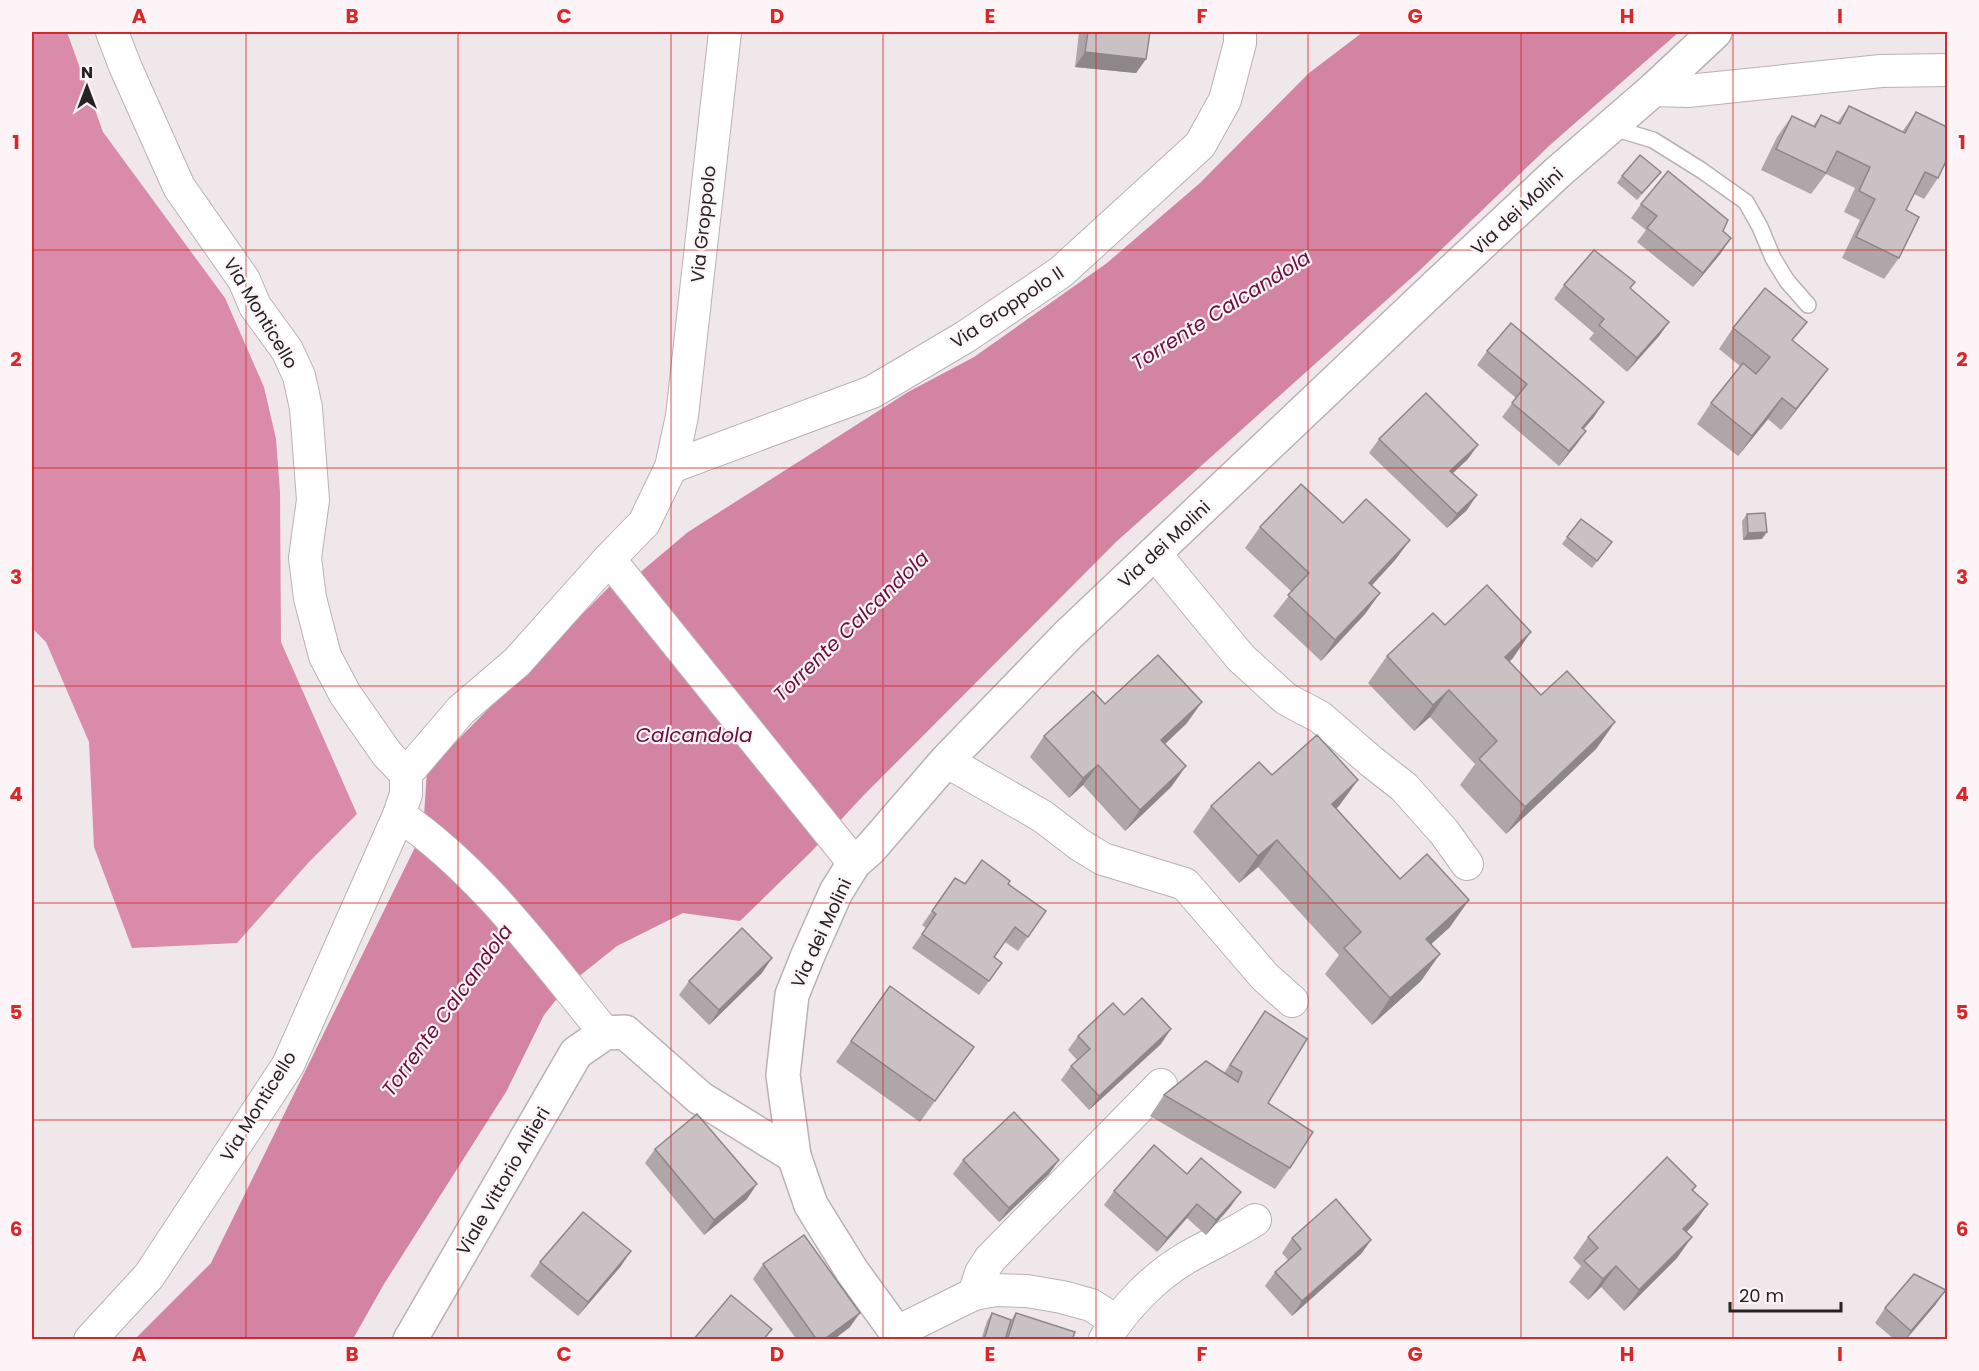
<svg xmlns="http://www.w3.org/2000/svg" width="1979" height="1371" viewBox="0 0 1979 1371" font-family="Poppins,sans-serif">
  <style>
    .forest { fill: #da8baa }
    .water { fill: #d284a2 }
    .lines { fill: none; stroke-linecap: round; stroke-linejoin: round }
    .lane-casing { stroke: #bab1b4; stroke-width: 18 }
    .street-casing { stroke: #bab1b4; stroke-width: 34 }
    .secondary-casing { stroke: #bab1b4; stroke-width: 36 }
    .lane { stroke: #fff; stroke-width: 15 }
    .street { stroke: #fff; stroke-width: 32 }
    .secondary { stroke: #fff; stroke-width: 33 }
    .wall { fill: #aea6a9 }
    .shaded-wall { fill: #8d8789 }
    .building { fill: #cac1c4; stroke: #8d8789; stroke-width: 1.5 }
    .grid { fill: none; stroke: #d62828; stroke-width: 1.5; stroke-opacity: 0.55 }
    .labels { text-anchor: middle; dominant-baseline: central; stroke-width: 4.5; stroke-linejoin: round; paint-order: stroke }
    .street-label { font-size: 18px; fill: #262324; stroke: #fdf4f7 }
    .water-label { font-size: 20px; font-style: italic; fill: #6b0d3f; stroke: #fdf4f7 }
    .neatline { fill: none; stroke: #d62828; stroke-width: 2 }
    .grid-label { font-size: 20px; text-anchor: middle; font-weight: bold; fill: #d62828 }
  </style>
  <rect width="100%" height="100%" fill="#f0e7ea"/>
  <!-- forest -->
  <path class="forest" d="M32 32H67L103 132 225 298 264 387 276 439 280 492 281 642 357 814 309 862 237 943 132 948 94 847 89 742 46 642 32 628Z"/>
  <!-- water -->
  <path class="water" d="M1363 32H1679L1550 145 1419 271 1116 542 862 797 811 852 740 921 683 913 617 946 567 986 544 1015 506 1092 384 1284 353 1339 134 1340 211 1263 423 831 427 771 613 583 624 586 688 532 908 392 974 357 1107 263 1200 183 1309 73Z"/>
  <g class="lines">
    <!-- lane casing -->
    <g class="lane-casing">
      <path id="lane" d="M1610 127 1653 140 1701 170 1746 202 1760 227 1773 258 1787 281 1808 305"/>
    </g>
    <!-- street casing -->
    <g class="street-casing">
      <g id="street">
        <path d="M112 32 125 66 179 187 244 280 255 306 287 350 299 376 306 408 313 500 305 558 310 598 325 656 345 694 387 754 406 774"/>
        <path d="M1653 90 1688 91 1881 71 1948 70"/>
        <path d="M671 467 872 392 965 337 1061 272 1200 145 1225 100 1240 43V32"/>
        <path d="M1155 554 1241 658 1286 699 1320 717 1372 762 1404 787 1444 832 1467 864"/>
        <path d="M609 559 854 863"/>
        <path d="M946 761 1042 816 1080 845 1103 859 1185 884 1265 977 1292 1001"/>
        <path d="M399 815C482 872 542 956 605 1033"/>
        <path d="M974 1294 981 1273 990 1259 1161 1085"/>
        <path d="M897 1332 974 1294 995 1290 1027 1291 1062 1297 1091 1305 1116 1321"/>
        <path d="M1105 1339C1125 1307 1154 1277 1186 1258 1209 1245 1233 1234 1255 1220"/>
        <path d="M90 1340 149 1276 288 1065 399 815 406 794V774L461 710 517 662 609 559 644 523 671 467 682 416 725 32"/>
      </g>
    </g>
    <!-- secondary casing -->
    <g class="secondary-casing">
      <g id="secondary">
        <path d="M410 1340 576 1053 605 1033 625 1032 700 1098 794 1156"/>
        <path d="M902 1340 852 1271 811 1205 794 1156 783 1075 792 995 808 955 836 892 854 863 870 849 946 761 1068 635 1435 287 1557 173 1653 90 1715 32"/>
      </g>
    </g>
    <!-- lane -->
    <use href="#lane" class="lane"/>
    <!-- street -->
    <use href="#street" class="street"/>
    <!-- secondary -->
    <use href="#secondary" class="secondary"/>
  </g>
  <!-- wall -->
  <g class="wall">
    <path d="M1079 32H1150L1146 59 1136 73 1075 67Z"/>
    <path d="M1849 106 1902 132 1916 112 1938 178 1924 199 1914 194 1906 210 1899 258 1884 279 1842 258 1860 220 1844 212 1855 188 1826 174 1811 194 1761 170 1777 137 1792 116 1813 126 1821 115 1837 123Z"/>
    <path d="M1661 172 1637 200 1617 183 1622 176Z"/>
    <path d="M1641 204 1723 231 1721 253 1693 287 1637 242 1646 230 1631 218Z"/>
    <path d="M1564 285 1630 288 1669 322 1659 336 1627 372 1589 339 1594 333 1554 299Z"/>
    <path d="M1733 328 1793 341 1828 369 1813 389 1781 430 1768 419 1738 456 1697 424 1711 403 1740 366 1719 349Z"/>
    <path d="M1487 351 1594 417 1584 429 1586 431 1576 445 1559 466 1502 417 1516 398 1477 365Z"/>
    <path d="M1379 439 1468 459 1453 473 1467 510 1447 528 1369 453Z"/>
    <path d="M1747 514 1762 539 1743 540 1742 521Z"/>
    <path d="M1581 519 1612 542 1592 568 1562 544Z"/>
    <path d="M1343 523 1410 540 1395 560 1372 585 1380 593 1365 614 1321 661 1273 616 1292 592 1245 548 1260 527Z"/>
    <path d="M1445 625 1513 658 1509 662 1541 695 1615 722 1596 749 1506 834 1460 785 1475 764 1430 717 1414 731 1368 683 1387 656Z"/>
    <path d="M1105 704 1187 723 1165 744 1186 766 1171 787 1125 831 1083 785 1069 798 1030 757 1044 736Z"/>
    <path d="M1272 775 1358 780 1336 809 1400 879 1450 927 1431 944 1421 981 1372 1025 1325 974 1339 955 1258 867 1239 883 1193 832 1211 806Z"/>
    <path d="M955 878 965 884 1046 911 1018 951 1005 942 994 957 1002 963 979 995 912 948 926 928 922 925Z"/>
    <path d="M762 973 709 1025 679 995 689 981Z"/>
    <path d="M890 986 974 1047 920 1122 836 1062Z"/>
    <path d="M1265 1011 1268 1103 1290 1168 1275 1189 1150 1116 1164 1095 1224 1073Z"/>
    <path d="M1124 1015 1161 1044 1089 1110 1061 1080 1071 1066 1077 1060 1068 1050 1078 1036Z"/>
    <path d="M655 1149 747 1199 704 1235 645 1163Z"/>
    <path d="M963 1160 1049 1174 999 1222 953 1174Z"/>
    <path d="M1187 1174 1231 1206 1206 1235 1187 1218 1157 1252 1104 1205 1114 1191Z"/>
    <path d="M1696 1186 1693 1191 1708 1204 1693 1225 1687 1232 1677 1258 1624 1311 1601 1287 1588 1300 1569 1282 1581 1266 1573 1258 1588 1237Z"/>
    <path d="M1292 1238 1371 1240 1361 1254 1292 1316 1265 1286 1275 1272 1288 1260 1282 1253Z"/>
    <path d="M540 1262 621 1266 578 1316 530 1276Z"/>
    <path d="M763 1264 850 1327 833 1340H797L753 1279Z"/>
    <path d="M1936 1304 1906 1340H1895L1875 1323 1885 1308Z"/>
    <path d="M992 1313 1011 1320 1016 1313 1072 1340H981L987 1321Z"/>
  </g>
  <!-- shaded-wall -->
  <g class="shaded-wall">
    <path d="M1085 52 1146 59 1136 73 1075 67Z"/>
    <path d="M1731 238 1721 253 1693 287 1703 273Z"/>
    <path d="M1669 322 1659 336 1627 372 1637 358Z"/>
    <path d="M1828 369 1813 389 1781 430 1796 409Z"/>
    <path d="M1782 398 1768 419 1738 456 1752 436Z"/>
    <path d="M1604 402 1594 417 1572 442 1582 428Z"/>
    <path d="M1586 431 1576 445 1559 466 1569 451Z"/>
    <path d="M1478 445 1468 459 1440 485 1450 471Z"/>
    <path d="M1477 495 1467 510 1447 528 1457 514Z"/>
    <path d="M1767 532 1762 539 1743 540 1748 533Z"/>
    <path d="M1410 540 1395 560 1355 604 1369 583Z"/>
    <path d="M1380 593 1365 614 1321 661 1335 640Z"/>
    <path d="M1531 632 1513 658 1486 684 1505 657Z"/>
    <path d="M1449 690 1430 717 1414 731 1433 705Z"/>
    <path d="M1202 702 1187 723 1147 761 1161 740Z"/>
    <path d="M1615 722 1596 749 1506 834 1525 807Z"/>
    <path d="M1098 765 1083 785 1069 798 1083 778Z"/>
    <path d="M1186 766 1171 787 1125 831 1140 810Z"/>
    <path d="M1358 780 1339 806 1313 831 1332 804Z"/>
    <path d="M1277 840 1258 867 1239 883 1258 856Z"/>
    <path d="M1469 900 1450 927 1407 966 1426 939Z"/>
    <path d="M1440 954 1421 981 1372 1025 1390 998Z"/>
    <path d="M772 958 762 973 709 1025 719 1010Z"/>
    <path d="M1171 1029 1161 1044 1089 1110 1099 1096Z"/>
    <path d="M1059 1160 1049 1174 999 1222 1009 1208Z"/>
    <path d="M757 1184 747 1199 704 1235 714 1220Z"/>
    <path d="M1241 1192 1231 1206 1206 1235 1216 1220Z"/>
    <path d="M1197 1204 1187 1218 1157 1252 1167 1238Z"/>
    <path d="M1708 1204 1693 1225 1669 1249 1683 1229Z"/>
    <path d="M1692 1237 1677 1258 1624 1311 1639 1290Z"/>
    <path d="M1371 1240 1361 1254 1292 1316 1302 1301Z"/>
    <path d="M631 1251 621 1266 578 1316 588 1302Z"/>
    <path d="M1616 1266 1601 1287 1588 1300 1603 1279Z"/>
    <path d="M1946 1290 1936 1304 1905 1340 1911 1331Z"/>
    <path d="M860 1313 850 1327 833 1340H823Z"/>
  </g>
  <!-- building -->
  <g class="building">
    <path d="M1088 32H1150L1146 59 1085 52Z"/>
    <path d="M1849 106 1905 133 1916 112 1947 127V159L1938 178 1925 172 1906 210 1919 217 1899 258 1856 237 1875 199 1859 191 1870 167 1837 151 1826 173 1776 149 1792 116 1815 127 1821 115 1840 124Z"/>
    <path d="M1640 155 1661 172 1642 193 1622 176Z"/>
    <path d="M1668 171 1728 220 1723 231 1731 238 1703 273 1647 228 1657 216 1641 204Z"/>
    <path d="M1594 250 1635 282 1630 288 1669 322 1637 358 1599 325 1604 319 1564 285Z"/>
    <path d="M1765 288 1807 322 1792 340 1828 369 1796 409 1782 398 1752 436 1711 403 1743 363 1756 374 1770 357 1733 328Z"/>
    <path d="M1511 323 1604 402 1582 428 1586 431 1569 451 1512 403 1527 384 1487 351Z"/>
    <path d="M1426 393 1478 445 1450 471 1477 495 1457 514 1379 439Z"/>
    <path d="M1301 484 1343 523 1366 499 1410 540 1369 583 1380 593 1335 640 1288 595 1309 573 1260 527Z"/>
    <path d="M1765 513 1767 532 1748 533 1747 514Z"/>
    <path d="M1581 519 1612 542 1597 561 1567 537Z"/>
    <path d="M1487 585 1531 632 1505 657 1541 695 1567 671 1615 722 1525 807 1479 759 1497 741 1449 690 1433 705 1387 656 1433 613 1445 625Z"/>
    <path d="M1158 655 1202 702 1161 740 1186 766 1140 810 1098 765 1083 778 1044 736 1093 691 1105 704Z"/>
    <path d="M1317 735 1358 780 1332 804 1400 879 1427 854 1469 900 1426 939 1440 954 1390 998 1344 948 1361 932 1277 840 1258 856 1211 806 1259 762 1272 775Z"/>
    <path d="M982 860 1010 881 1008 884 1046 911 1028 937 1015 927 994 957 1002 963 989 981 922 934 936 914 932 911 955 878 965 884Z"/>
    <path d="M742 928 772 958 719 1010 689 981Z"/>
    <path d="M890 986 974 1047 935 1101 851 1041Z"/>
    <path d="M1142 998 1171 1029 1099 1096 1071 1066 1090 1049 1078 1036 1113 1003 1124 1015Z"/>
    <path d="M1265 1011 1307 1039 1268 1103 1313 1132 1290 1168 1164 1095 1206 1061 1238 1082 1242 1072 1230 1065Z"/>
    <path d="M1014 1112 1059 1160 1009 1208 963 1160Z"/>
    <path d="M697 1114 757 1184 714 1220 655 1149Z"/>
    <path d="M1154 1145 1187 1174 1201 1158 1241 1192 1216 1220 1197 1204 1167 1238 1114 1191Z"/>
    <path d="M1667 1157 1696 1186 1692 1190 1708 1204 1683 1229 1692 1237 1639 1290 1616 1266 1603 1279 1584 1261 1598 1248 1588 1237Z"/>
    <path d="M1336 1199 1371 1240 1302 1301 1275 1272 1301 1249 1292 1238Z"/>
    <path d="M583 1212 631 1251 588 1302 540 1262Z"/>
    <path d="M804 1235 860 1313 823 1340H817L763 1264Z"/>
    <path d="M1914 1274 1946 1290 1911 1331 1885 1308Z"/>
    <path d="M731 1295 772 1329 763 1340H693Z"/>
    <path d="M992 1313 1011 1320 1005 1340H984Z"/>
    <path d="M1016 1313 1075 1332 1072 1340H1007Z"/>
  </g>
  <!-- grid -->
  <path class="grid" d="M246 32V1340M458 32V1340M671 32V1340M883 32V1340M1096 32V1340M1308 32V1340M1521 32V1340M1733 32V1340M32 250H1948M32 468H1948M32 686H1948M32 903H1948M32 1120H1948"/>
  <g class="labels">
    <!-- street labels -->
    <g class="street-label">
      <text transform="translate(1517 211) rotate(-43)">Via dei Molini</text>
      <text transform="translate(703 224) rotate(-84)">Via Groppolo</text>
      <text transform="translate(1007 307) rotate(-34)">Via Groppolo II</text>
      <text transform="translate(261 313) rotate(59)">Via Monticello</text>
      <text transform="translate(1164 544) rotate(-43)">Via dei Molini</text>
      <text transform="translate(821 933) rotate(-65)">Via dei Molini</text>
      <text transform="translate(258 1106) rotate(-58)">Via Monticello</text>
      <text transform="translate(503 1181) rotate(-60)">Viale Vittorio Alfieri</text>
    </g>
    <!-- water labels -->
    <g class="water-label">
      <text transform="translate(1221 310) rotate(-32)">Torrente Calcandola</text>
      <text transform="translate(851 626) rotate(-44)">Torrente Calcandola</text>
      <text x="694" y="735">Calcandola</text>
      <text transform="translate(447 1010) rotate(-54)">Torrente Calcandola</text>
    </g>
  </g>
  <!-- border -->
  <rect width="1979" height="1371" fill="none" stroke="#fdf4f7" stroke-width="66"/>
  <!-- north arrow -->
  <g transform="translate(87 87)" stroke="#fdf4f7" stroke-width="4.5" paint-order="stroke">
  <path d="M0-4.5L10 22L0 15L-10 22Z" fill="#262324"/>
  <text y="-9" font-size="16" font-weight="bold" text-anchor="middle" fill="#262324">N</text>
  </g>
  <!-- scale -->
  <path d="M1730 1302v9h111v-9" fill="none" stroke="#262324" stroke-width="3"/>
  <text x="1739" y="1302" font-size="18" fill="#262324" stroke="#fdf4f7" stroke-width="4.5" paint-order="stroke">20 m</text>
  <rect x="33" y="33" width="1913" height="1305" class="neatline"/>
  <g class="grid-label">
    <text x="139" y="23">A</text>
    <text x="352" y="23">B</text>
    <text x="564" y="23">C</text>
    <text x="777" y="23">D</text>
    <text x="990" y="23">E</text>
    <text x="1202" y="23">F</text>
    <text x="1415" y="23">G</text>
    <text x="1627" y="23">H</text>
    <text x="1840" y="23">I</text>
    <text x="16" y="149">1</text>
    <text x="1962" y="149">1</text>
    <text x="16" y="366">2</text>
    <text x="1962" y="366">2</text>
    <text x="16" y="584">3</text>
    <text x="1962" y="584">3</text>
    <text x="16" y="801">4</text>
    <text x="1962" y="801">4</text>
    <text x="16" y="1019">5</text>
    <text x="1962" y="1019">5</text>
    <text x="16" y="1236">6</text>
    <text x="1962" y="1236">6</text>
    <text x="139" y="1361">A</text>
    <text x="352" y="1361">B</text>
    <text x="564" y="1361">C</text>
    <text x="777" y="1361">D</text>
    <text x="990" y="1361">E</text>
    <text x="1202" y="1361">F</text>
    <text x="1415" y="1361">G</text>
    <text x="1627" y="1361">H</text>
    <text x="1840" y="1361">I</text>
  </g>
</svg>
